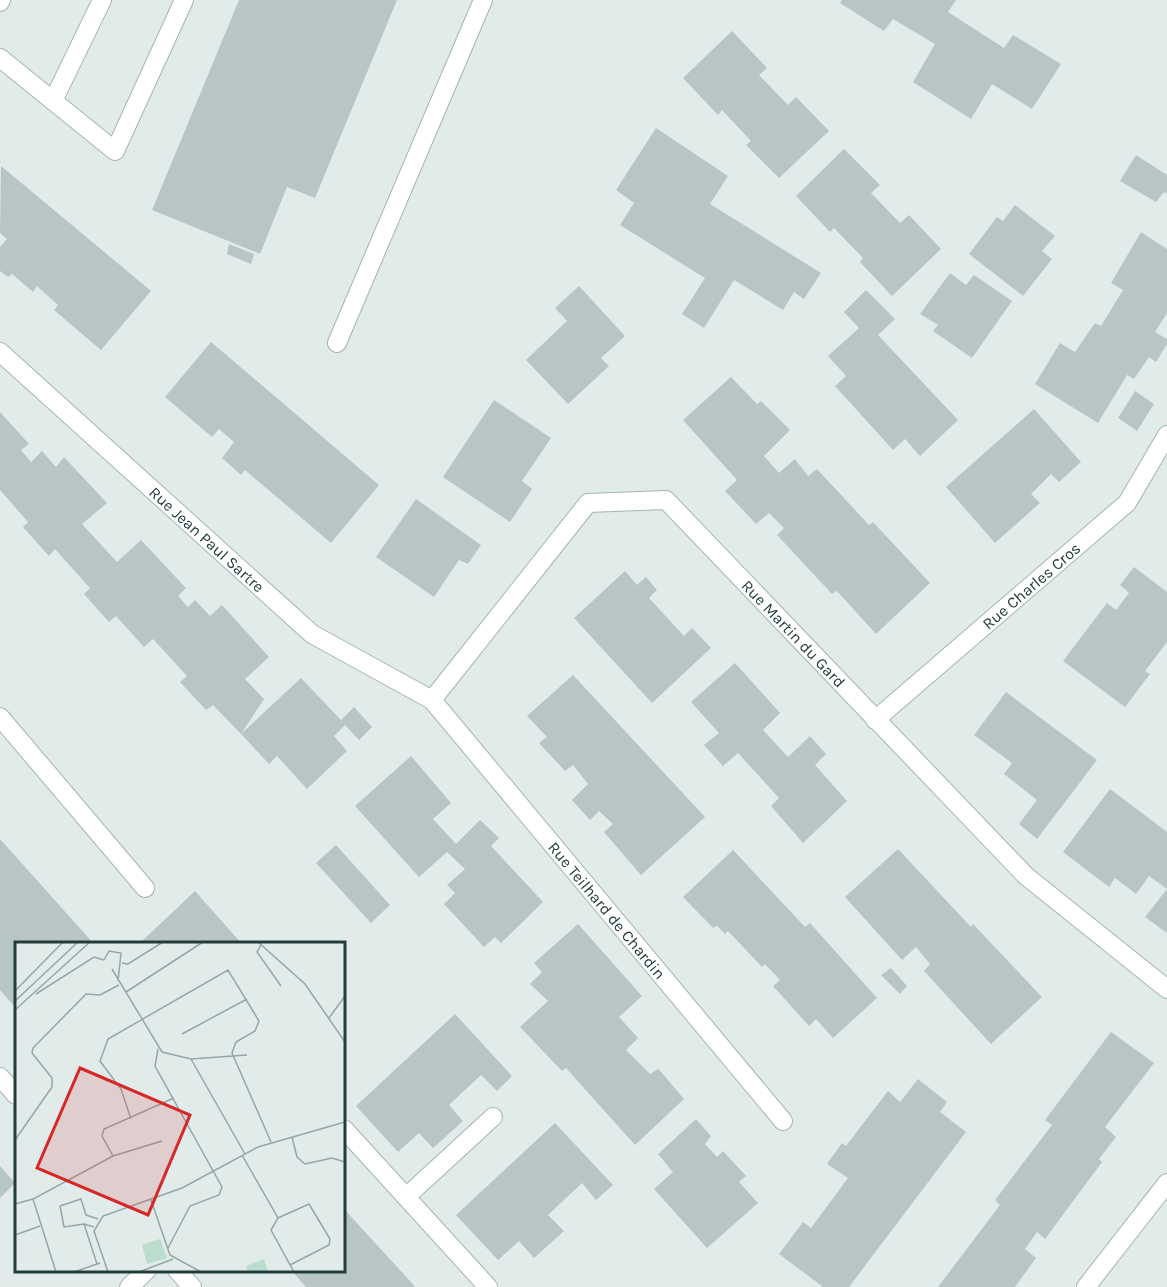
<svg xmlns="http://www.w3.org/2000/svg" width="1167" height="1287" viewBox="0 0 1167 1287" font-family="Karla,sans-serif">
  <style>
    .building { fill: #b7c6c4 }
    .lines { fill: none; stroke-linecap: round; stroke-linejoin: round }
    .minor-casing { stroke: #a4b4b2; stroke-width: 20 }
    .minor { stroke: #fff; stroke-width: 18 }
    .labels { text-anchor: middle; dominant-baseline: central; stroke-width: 4.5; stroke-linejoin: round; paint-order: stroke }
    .street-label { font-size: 16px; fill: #223c3c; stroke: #f2f8f7 }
    .inset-road { fill: none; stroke: #95a6a4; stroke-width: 1.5 }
    .view { fill: #d62828; fill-opacity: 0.15; stroke: #d62828; stroke-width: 3 }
    .inset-edge { fill: none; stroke: #223c3c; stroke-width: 3 }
  </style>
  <rect width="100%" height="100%" fill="#e1ecea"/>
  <!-- building -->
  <g class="building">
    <path d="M239 0H397L315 198 287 187 260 254 152 210Z"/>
    <path d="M842 0H956L948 12 1004 48 1013 35 1061 64 1032 109 992 84 971 119 913 82 935 44 893 19 884 31 840 3Z"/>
    <path d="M732 31 767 68 759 75 788 105 796 97 829 131 779 178 746 145 751 141 722 110 718 115 683 78Z"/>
    <path d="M656 128 728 176 710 204 821 273 804 299 794 292 783 310 734 280 704 328 682 314 705 278 620 225 634 203 616 190Z"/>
    <path d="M844 149 880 185 871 193 900 223 909 215 941 249 892 296 860 262 863 258 834 228 830 232 796 196Z"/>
    <path d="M1136 155 1167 175V194L1164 192 1156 202 1120 181Z"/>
    <path d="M1 166 151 291 101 350 54 310 58 305 37 286 33 292 12 274 8 277 0 271V247L7 239 0 233Z"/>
    <path d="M1015 205 1055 236 1042 251 1052 259 1023 296 969 254 997 217 1003 221Z"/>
    <path d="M1141 232 1167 249V313L1155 332 1167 339V344L1156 362 1149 357 1134 379 1127 375 1098 423 1035 384 1060 343 1075 352 1095 323 1101 326 1123 290 1111 283Z"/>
    <path d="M229 244 254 254 251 264 227 254Z"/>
    <path d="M950 273 966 285 974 275 1012 301 972 358 933 331 938 325 920 314Z"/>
    <path d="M579 286 625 336 601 358 609 366 568 404 526 360 567 321 555 308Z"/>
    <path d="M866 290 895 319 878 335 958 420 920 456 905 439 893 450 835 386 846 376 828 356 859 328 844 312Z"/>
    <path d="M211 342 379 485 331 543 245 470 241 475 222 458 234 442 219 429 212 437 165 397Z"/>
    <path d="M731 377 757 404 761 401 790 430 764 456 779 473 795 459 808 476 817 469 869 525 873 522 930 583 876 634 837 591 832 594 777 535 784 528 769 513 756 524 725 491 737 480 683 420Z"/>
    <path d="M1135 391 1154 404 1137 431 1118 418Z"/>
    <path d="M494 400 551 438 522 481 532 489 510 522 443 477Z"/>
    <path d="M1034 409 1081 462 1059 482 1051 474 1031 494 1040 503 995 543 946 487Z"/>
    <path d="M0 412 29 444 21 450 31 462 42 451 56 467 64 457 107 503 82 524 117 562 141 540 186 588 178 596 188 607 195 600 210 616 222 605 269 657 245 679 264 699 241 734 213 705 206 710 180 682 187 676 153 639 144 647 116 616 109 622 84 594 90 588 55 549 49 556 23 527 28 522 0 490Z"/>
    <path d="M416 499 481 545 468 564 459 560 434 597 376 557Z"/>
    <path d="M1134 567 1167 592V642L1145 671 1150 674 1125 707 1063 661 1107 603 1116 610 1129 593 1120 585Z"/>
    <path d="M625 571 637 585 646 577 657 590 649 598 684 636 692 628 711 648 652 703 574 618Z"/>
    <path d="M735 663 780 713 763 730 788 757 810 736 826 754 815 765 847 801 803 843 771 806 779 798 738 753 723 766 704 745 719 733 691 702Z"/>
    <path d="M573 675 705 817 641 875 604 832 613 824 599 811 590 820 572 800 588 784 573 765 565 771 539 743 547 737 527 716Z"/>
    <path d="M301 678 341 720 354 707 372 727 359 740 345 725 334 736 347 751 307 789 277 756 269 764 241 734Z"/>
    <path d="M1006 692 1097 760 1037 839 1019 824 1037 800 1004 774 1012 763 974 735Z"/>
    <path d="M411 756 451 803 433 819 456 844 480 820 499 838 491 846 543 902 501 943 495 937 484 947 444 904 455 893 447 885 465 869 447 852 419 877 355 806Z"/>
    <path d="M1110 789 1167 832V933L1145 917 1167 889 1149 876 1136 894 1115 878 1109 887 1063 852Z"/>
    <path d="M0 839 94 944H16V1008L0 990Z"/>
    <path d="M336 845 390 905 371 923 316 863Z"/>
    <path d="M898 849 971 927 973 924 1042 997 991 1044 924 971 930 964 916 947 902 960 845 897Z"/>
    <path d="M733 850 805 927 810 923 877 998 833 1038 816 1019 809 1026 773 986 780 980 765 964 762 967 728 931 725 934 717 926 713 928 683 897Z"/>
    <path d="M195 891 242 944H139Z"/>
    <path d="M578 924 642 996 619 1017 638 1038 626 1050 650 1074 658 1069 662 1073 684 1099 635 1145 566 1068 562 1071 520 1027 548 1001 530 984 542 972 534 963Z"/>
    <path d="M891 968 907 986 900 994 881 975Z"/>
    <path d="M455 1014 512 1076 497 1091 481 1075 449 1105 463 1121 433 1148 419 1133 398 1152 356 1106Z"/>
    <path d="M1111 1032 1154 1063 1105 1127 1116 1137 1099 1159 1102 1162 1045 1239 1037 1232 1025 1249 1036 1258 1015 1287H938L1000 1205 995 1200 1052 1125 1045 1120Z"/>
    <path d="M918 1079 947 1102 940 1112 966 1132 849 1287H823L779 1254 803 1222 811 1228 848 1178 827 1164 842 1143 846 1146 888 1091 900 1102Z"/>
    <path d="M696 1119 711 1136 705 1144 717 1157 723 1151 746 1176 739 1182 758 1203 707 1248 654 1189 673 1172 658 1154Z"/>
    <path d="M555 1123 613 1185 596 1200 582 1183 548 1215 564 1231 534 1258 519 1241 498 1260 456 1215Z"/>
    <path d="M0 1166 15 1183 0 1198Z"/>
    <path d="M344 1209 410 1281 415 1287H306L291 1270H344Z"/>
  </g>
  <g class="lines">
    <!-- minor casing -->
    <g class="minor-casing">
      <g id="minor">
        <path d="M0 2 1 0"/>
        <path d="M0 58 115 151 184 0"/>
        <path d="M53 101 102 0"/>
        <path d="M337 343 483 0"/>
        <path id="s1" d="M0 352 312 634 432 700 783 1121"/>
        <path id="s2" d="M432 700 588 503 666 500 1026 876 1167 989"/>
        <path d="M0 717 145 888"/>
        <path id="s3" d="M875 720 1127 503 1167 435"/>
        <path d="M0 1077 16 1095"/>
        <path d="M344 1129 488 1287"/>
        <path d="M406 1197 493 1117"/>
        <path d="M177 1270 192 1287"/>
        <path d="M129 1287 147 1270"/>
        <path d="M1086 1287 1167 1183"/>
      </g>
    </g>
    <!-- minor -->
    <use href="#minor" class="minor"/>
  </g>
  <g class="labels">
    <!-- street labels -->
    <g class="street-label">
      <text stroke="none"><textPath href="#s1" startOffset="279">Rue Jean Paul Sartre</textPath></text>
      <text stroke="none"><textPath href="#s3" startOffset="206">Rue Charles Cros</textPath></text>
      <text stroke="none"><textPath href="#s2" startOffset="514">Rue Martin du Gard</textPath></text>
      <text stroke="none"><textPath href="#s1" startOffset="831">Rue Teilhard de Chardin</textPath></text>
    </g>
  </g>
  <!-- overview -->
  <g transform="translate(15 942)">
    <rect width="330" height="330" fill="#e1ecea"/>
    <path d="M145 297 152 316 132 322 127 303ZM249 317 253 330H233L231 324Z" fill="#baddcd"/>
    <path class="inset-road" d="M243 0 290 42 330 100M246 3 242 10 266 44M89 18 94 9 106 11 103 39M107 21 113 22 148 0M97 27 147 110 176 117 232 113M0 49 48 0M111 50 188 0M21 52 79 15 89 18M0 59 63 0M0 68 75 0M314 76 330 54M167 92 232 57M143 107 140 124 207 245 204 253 175 264 153 306M176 117 230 212M116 177 106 147 85 119 93 97 213 28 244 79 240 89 221 100 217 111 256 200M277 195 282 215 290 222 317 216 330 220M0 198 37 145V136L17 111 18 106 71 52 85 53 104 43M227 213 263 276 256 288 279 330M98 214 87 194 89 187 159 156M136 258 155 313 186 330M0 262 18 257M263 276 294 262 315 297 314 303 275 323M69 282 82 322M79 285 69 282 49 285 45 264 66 257 71 273 83 277M0 293 25 284M41 330 18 257 98 214 147 199M59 330 85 321M93 330 79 289 88 274 167 246 243 205 330 180M124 330 158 317"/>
    <path class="view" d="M65 126 175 173 133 273 22 226Z"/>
    <rect width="330" height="330" class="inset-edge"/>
  </g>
</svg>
